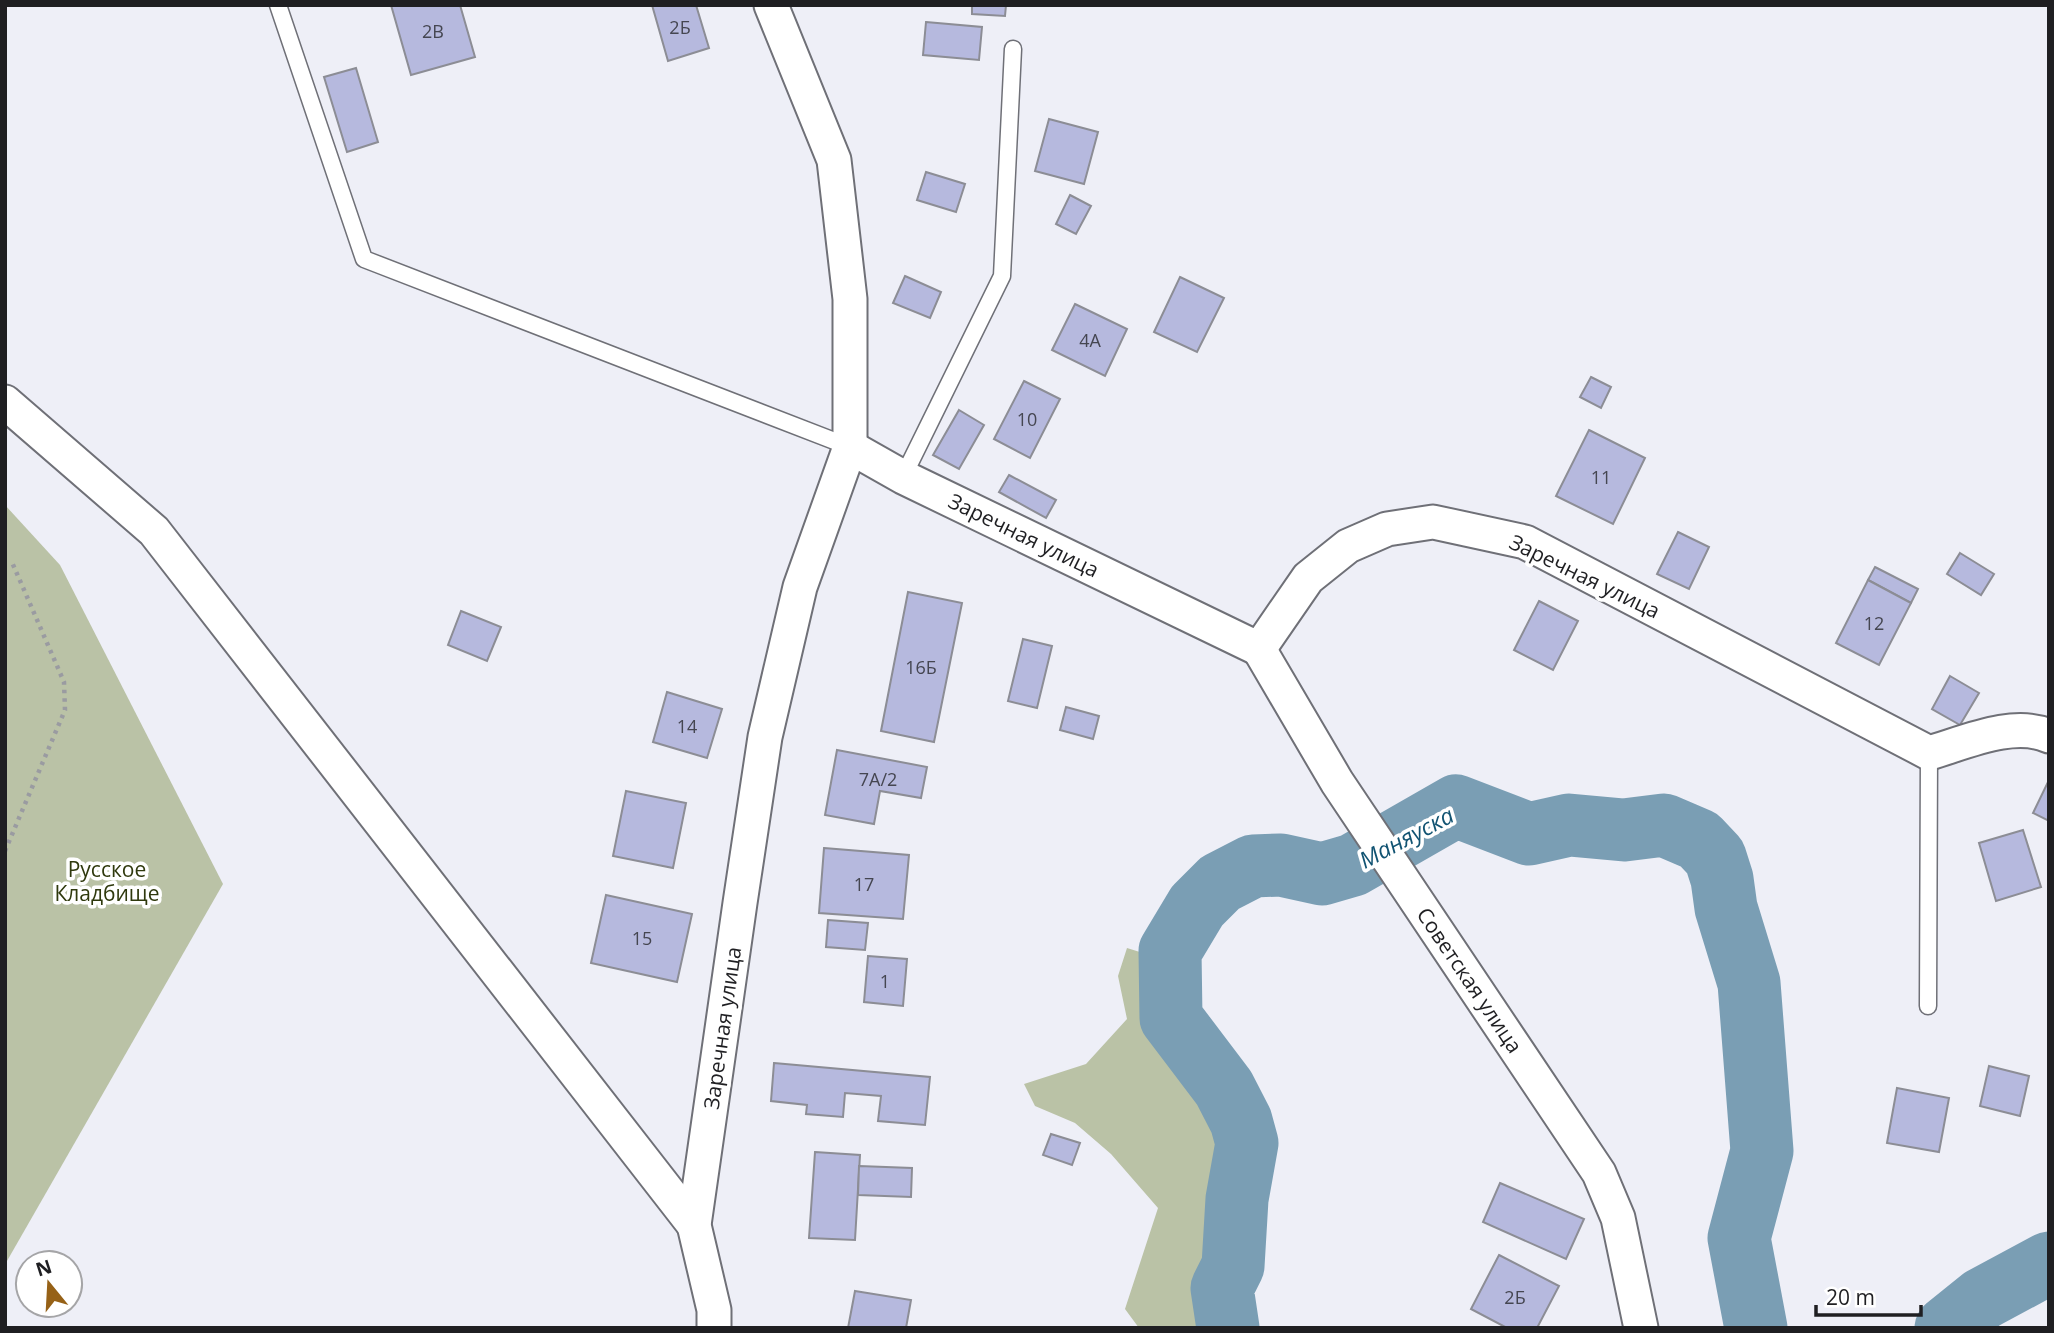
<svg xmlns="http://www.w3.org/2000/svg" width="2054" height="1333" viewBox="0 0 2054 1333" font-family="'Open Sans',sans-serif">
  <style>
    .green { fill: #bac2a6 }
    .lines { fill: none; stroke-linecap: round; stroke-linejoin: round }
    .river { stroke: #7a9eb4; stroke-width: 63 }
    .building { fill: #b6b9de; stroke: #8c8d95; stroke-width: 2 }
    .lane-casing { stroke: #6f7077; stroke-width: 19 }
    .street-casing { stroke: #6f7077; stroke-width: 37 }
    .path { stroke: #9a9ba1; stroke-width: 4.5; stroke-dasharray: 3.5 5; stroke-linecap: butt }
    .lane { stroke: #fff; stroke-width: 16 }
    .street { stroke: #fff; stroke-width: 33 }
    .labels { text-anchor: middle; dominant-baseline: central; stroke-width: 7; stroke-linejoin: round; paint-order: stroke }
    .number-label { font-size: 18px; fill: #454651 }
    .street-label { font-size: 21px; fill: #1f1f22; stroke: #fff }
    .park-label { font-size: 21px; fill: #2f390d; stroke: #fff }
    .water-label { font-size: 23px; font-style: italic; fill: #115372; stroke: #fff }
  </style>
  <rect width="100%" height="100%" fill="#eeeff7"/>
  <!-- green -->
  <g class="green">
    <path d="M5 505 60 565 223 884 7 1261Z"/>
    <path d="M1127 948 1159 958 1169 967 1166 1034 1175 1052 1220 1111 1233 1158 1234 1246 1239 1328H1139L1125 1309 1158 1208 1111 1154 1075 1123 1035 1106 1024 1084 1086 1064 1127 1019 1118 976Z"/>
  </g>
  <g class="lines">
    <!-- river -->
    <g class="river">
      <path d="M1228 1328 1222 1288 1233 1266 1237 1199 1247 1143 1241 1121 1224 1088 1171 1018 1170 951 1197 906 1220 883 1253 866 1281 865 1322 874 1353 865 1456 806 1529 834 1569 825 1624 830 1664 825 1699 840 1715 857 1722 879 1726 908 1749 983 1762 1151 1739 1238 1756 1328"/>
      <path d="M1946 1328 1982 1299 2049 1263"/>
    </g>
  </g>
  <!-- building -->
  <g class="building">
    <path d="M391 5H460L475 57 411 75Z"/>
    <path d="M652 5H696L709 48 668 61Z"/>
    <path d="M972 5H1006L1005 16 972 14Z"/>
    <path d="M926 22 982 27 979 60 923 55Z"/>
    <path d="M356 68 378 142 347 152 324 77Z"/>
    <path d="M1049 119 1098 132 1084 184 1035 171Z"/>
    <path d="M926 172 965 184 956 212 917 200Z"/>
    <path d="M1070 195 1091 206 1076 234 1056 224Z"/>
    <path d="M905 276 941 292 930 318 893 303Z"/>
    <path d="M1180 277 1224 298 1197 352 1154 332Z"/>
    <path d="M1075 304 1127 329 1105 376 1052 350Z"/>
    <path d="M1591 377 1611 387 1601 408 1580 397Z"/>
    <path d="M1024 381 1060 399 1030 458 994 439Z"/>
    <path d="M959 410 984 425 959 469 933 455Z"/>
    <path d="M1589 430 1645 458 1613 524 1556 496Z"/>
    <path d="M1009 475 1056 500 1046 518 999 492Z"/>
    <path d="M1678 532 1709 547 1689 589 1657 574Z"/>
    <path d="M1960 553 1994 574 1981 595 1947 574Z"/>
    <path d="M1875 567 1918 589 1911 603 1868 580Z"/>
    <path d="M1868 580 1911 603 1879 665 1836 643Z"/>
    <path d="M908 592 962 603 934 742 881 731Z"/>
    <path d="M1539 601 1578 621 1553 670 1514 650Z"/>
    <path d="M461 611 501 627 487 661 448 645Z"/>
    <path d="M1023 639 1052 646 1037 708 1008 701Z"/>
    <path d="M1950 676 1979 693 1960 725 1932 709Z"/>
    <path d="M667 692 722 709 707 758 653 742Z"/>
    <path d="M1066 707 1099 716 1093 739 1060 730Z"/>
    <path d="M837 750 927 767 921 798 880 791 874 824 825 815Z"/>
    <path d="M2048 782H2049V821L2033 813Z"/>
    <path d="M626 791 686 803 673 868 613 856Z"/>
    <path d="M2023 830 2041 887 1996 901 1979 843Z"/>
    <path d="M824 848 909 855 903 919 819 913Z"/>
    <path d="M606 895 692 914 677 982 591 963Z"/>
    <path d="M828 920 868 923 865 950 826 947Z"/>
    <path d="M868 956 907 959 903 1006 864 1002Z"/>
    <path d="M774 1063 930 1077 925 1125 878 1121 881 1096 845 1093 843 1117 806 1114 807 1105 771 1101Z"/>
    <path d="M1989 1066 2029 1076 2020 1116 1980 1106Z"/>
    <path d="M1897 1088 1949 1098 1939 1152 1887 1143Z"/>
    <path d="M1051 1134 1080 1143 1072 1165 1043 1155Z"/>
    <path d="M815 1152 860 1155 855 1240 809 1238Z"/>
    <path d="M859 1166 912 1168 911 1197 858 1195Z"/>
    <path d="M1500 1183 1584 1219 1566 1259 1483 1222Z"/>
    <path d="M1499 1255 1559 1286 1537 1328H1507L1471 1309Z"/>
    <path d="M855 1291 911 1300 906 1328H848Z"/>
  </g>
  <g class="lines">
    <!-- lane casing -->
    <g class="lane-casing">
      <g id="lane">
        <path d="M278 5 364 259 850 447"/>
        <path d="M903 477 1002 276 1013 49"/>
        <path d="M1928 1006 1929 753"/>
      </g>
    </g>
    <!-- street casing -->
    <g class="street-casing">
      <g id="street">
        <path d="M5 402 154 531 694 1225"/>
        <path d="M850 447 903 477 1259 649 1308 578 1348 546 1387 529 1433 522 1525 542 1929 753C1964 743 2013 720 2049 736"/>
        <path d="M1259 649 1337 782 1599 1173 1618 1218 1641 1328"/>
        <path d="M714 1328V1310L694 1225 740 903 765 737 800 587 850 447V299L834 160 771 5"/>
      </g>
    </g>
    <!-- path -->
    <path class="path" d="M5 851 65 710 64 682 11 560"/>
    <!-- lane -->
    <use href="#lane" class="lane"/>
    <!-- street -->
    <use href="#street" class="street"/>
  </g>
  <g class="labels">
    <!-- number labels -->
    <g class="number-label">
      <text x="680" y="27">2Б</text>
      <text x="433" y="31">2В</text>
      <text x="1090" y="340">4А</text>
      <text x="1027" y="419">10</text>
      <text x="1601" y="477">11</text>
      <text x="1874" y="623">12</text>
      <text x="921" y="667">16Б</text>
      <text x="687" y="726">14</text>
      <text x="878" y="779">7А/2</text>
      <text x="864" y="884">17</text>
      <text x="642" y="938">15</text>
      <text x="885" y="981">1</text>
      <text x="1515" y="1297">2Б</text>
    </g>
    <!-- street labels -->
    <g class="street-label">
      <text transform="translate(1024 535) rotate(26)">Заречная улица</text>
      <text transform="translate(1585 576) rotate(26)">Заречная улица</text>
      <text transform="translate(1470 980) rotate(56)">Советская улица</text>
      <text transform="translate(722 1028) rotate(-82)">Заречная улица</text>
    </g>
    <!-- park labels -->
    <g class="park-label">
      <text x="107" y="869">Русское<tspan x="107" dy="24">Кладбище</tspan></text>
    </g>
    <!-- water labels -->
    <g class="water-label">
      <text transform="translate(1406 837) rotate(-28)">Маняуска</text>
    </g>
  </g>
  <!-- border -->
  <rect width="2054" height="1333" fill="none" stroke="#1f1f22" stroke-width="14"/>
  <!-- north arrow -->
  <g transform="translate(49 1284) rotate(342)"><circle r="33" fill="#ffffff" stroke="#a5a5a7" stroke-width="2"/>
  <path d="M0-5L12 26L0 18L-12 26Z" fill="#966117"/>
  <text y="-10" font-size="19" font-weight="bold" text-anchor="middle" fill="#1f1f22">N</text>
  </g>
  <!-- scale -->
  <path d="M1816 1305v10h105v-10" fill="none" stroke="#1f1f22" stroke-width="3.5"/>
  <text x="1826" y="1305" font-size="21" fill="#1f1f22" stroke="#ffffff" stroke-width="5" paint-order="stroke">20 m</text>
</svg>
